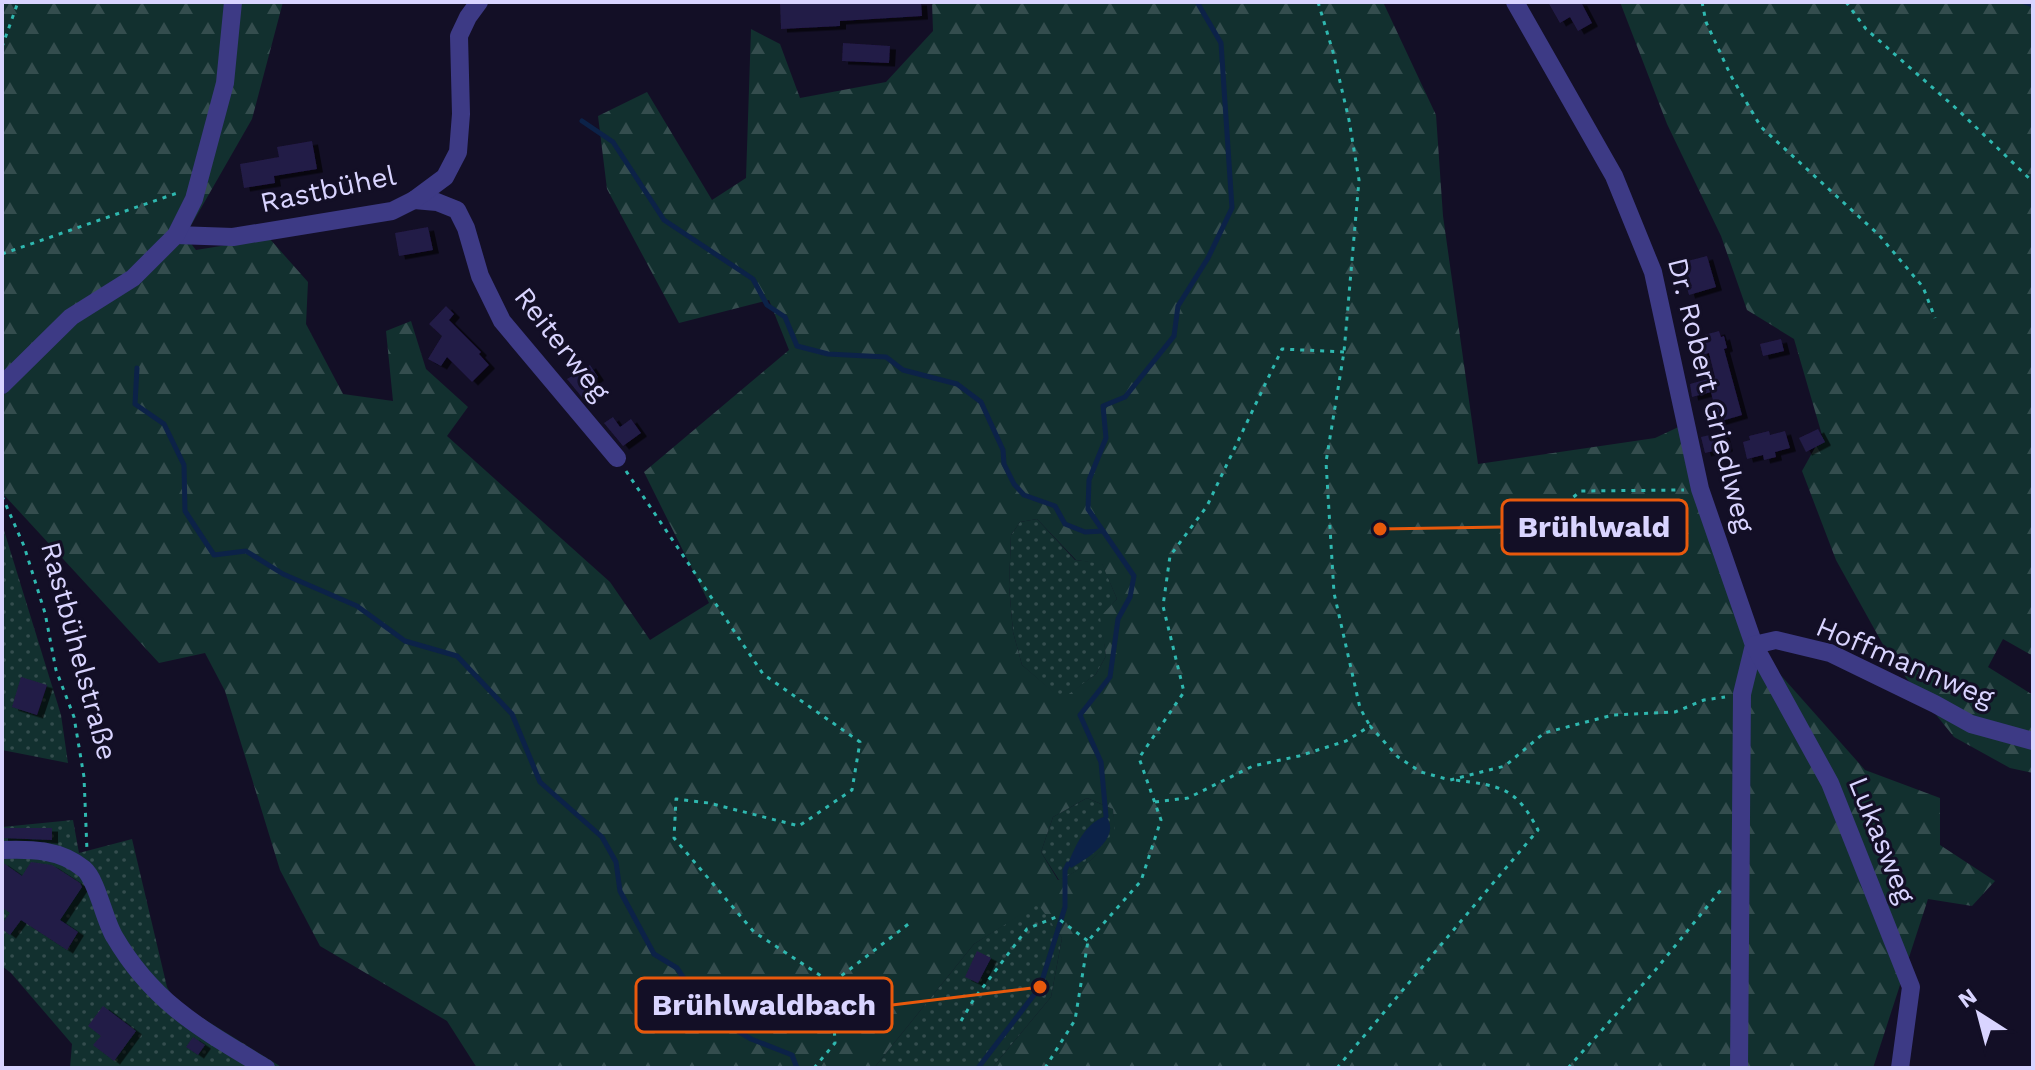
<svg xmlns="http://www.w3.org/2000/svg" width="2035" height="1070" viewBox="0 0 2035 1070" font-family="'Work Sans',sans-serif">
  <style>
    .grass { fill: url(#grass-dots) }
    .forest { fill: url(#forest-firs); fill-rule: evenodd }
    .water { fill: #0c2248 }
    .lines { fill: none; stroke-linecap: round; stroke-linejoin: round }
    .stream { stroke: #0c2248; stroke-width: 5 }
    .building { fill: #241b47; filter: url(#shadow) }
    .path { stroke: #2fb8b0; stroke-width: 3; stroke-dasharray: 4 6; stroke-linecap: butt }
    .minor { stroke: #3d3a85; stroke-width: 18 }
    .labels { text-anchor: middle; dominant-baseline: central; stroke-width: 6; stroke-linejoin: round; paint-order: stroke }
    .street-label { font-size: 28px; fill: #d9d4ff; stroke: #130f26 }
    .leader { fill: none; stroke: #e8590c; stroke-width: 3 }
    .callout-dot { fill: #e8590c; stroke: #130f26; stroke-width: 3 }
    .callout { fill: #130f26; stroke: #e8590c; stroke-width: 3 }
    .callout-label { font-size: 30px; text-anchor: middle; font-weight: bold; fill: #d9d4ff }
  </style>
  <defs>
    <pattern id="grass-dots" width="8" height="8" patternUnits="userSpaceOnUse" patternTransform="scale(2)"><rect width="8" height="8" fill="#12302f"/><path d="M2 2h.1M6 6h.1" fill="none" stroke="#344d4e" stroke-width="1.8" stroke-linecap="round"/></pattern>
    <pattern id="forest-firs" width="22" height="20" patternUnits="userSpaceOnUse" patternTransform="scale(2)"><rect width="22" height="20" fill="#12302f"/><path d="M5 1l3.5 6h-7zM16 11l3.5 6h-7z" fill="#344d4e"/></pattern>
    <filter id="shadow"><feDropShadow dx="6" dy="3.5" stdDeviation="0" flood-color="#0009"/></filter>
  </defs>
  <rect width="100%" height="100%" fill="#130f26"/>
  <!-- grass -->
  <g class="grass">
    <path d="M1037 519 1075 560 1102 563 1117 599 1101 617 1106 656 1096 674 1062 700 1022 665 1013 632 1009 586 1011 535 1020 522Z"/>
    <path d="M2 524 61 715 68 763 2 750Z"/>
    <path d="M1087 798 1113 809 1116 834C1099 854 1083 870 1059 880L1041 852 1053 817Z"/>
    <path d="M73 820 79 853 132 839 167 987 175 1001 283 1068H70L72 1044 11 973 2 966V827Z"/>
    <path d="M1038 903 1062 938 1051 997 992 1068H874L974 944Z"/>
  </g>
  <!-- forest -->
  <g class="forest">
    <path d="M2 2H283L252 119 185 236 196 250 269 238 308 282 306 324 343 394 393 401 386 331 411 321 426 369 468 407 447 436 610 582 650 640 709 603 644 472 789 350 769 300 679 323 607 189 598 116 647 92 712 200 746 178 751 29 780 44 800 98 886 82 933 31 932 2H1383L1436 115 1443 216 1478 464 1655 438 1687 423 1754 645 1865 770 1940 798V845L1995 881 1972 906 1928 899 1873 1068H992L1051 997 1062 938 1038 904 974 944 874 1068H477L447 1021 320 946 280 870 225 691 205 653 159 663 5 496 2 498ZM1037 519 1076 560 1102 564 1117 599 1100 617 1106 656 1096 674 1062 699 1022 665 1013 632 1009 586 1011 535 1020 522ZM1087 798 1113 809 1115 834C1099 854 1083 870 1058 880L1041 852 1053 817Z"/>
    <path d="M1620 2H2033V656L2003 639 1988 667 2033 695V773L2010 768 1954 737 1891 659 1836 560 1802 471 1822 435 1794 339 1747 310 1721 236 1667 124Z"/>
  </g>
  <!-- water -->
  <path class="water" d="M1106 816C1122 838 1088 858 1071 868L1068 864C1076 845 1085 823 1106 816Z"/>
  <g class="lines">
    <!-- stream -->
    <g class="stream">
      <path d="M2024 2 2033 5"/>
      <path d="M582 121 613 142 664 220 753 279 767 305 785 317 797 346 828 354 886 357 903 370 957 384 981 402 1003 450 1004 464 1014 484 1024 495 1055 506 1065 524 1085 532 1103 531"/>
      <path d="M137 368 135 404 164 424 184 465 185 511 214 555 246 551 283 574 357 606 405 641 457 656 512 714 540 782 602 837 616 862 620 891 654 954 677 968 706 1012 751 1039 792 1055 797 1068"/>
      <path d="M1106 816 1101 762 1080 715 1110 677 1118 619 1130 597 1134 576 1088 509 1089 480 1106 438 1103 406 1125 397 1174 336 1178 306 1208 258 1232 208 1221 43 1197 2"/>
      <path d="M978 1068 1040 987 1065 907V870L1068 864"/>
    </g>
  </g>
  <!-- building -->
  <g class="building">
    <path d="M802 2H921L922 16 840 21V26L781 29 780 3Z"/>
    <path d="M1548 2H1581L1592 23 1578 31 1570 17 1560 23Z"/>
    <path d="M843 43 890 46 889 63 842 61Z"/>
    <path d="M312 141 317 169 274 176 275 183 244 188 240 164 279 157 277 147Z"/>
    <path d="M428 227 433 250 399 256 395 233Z"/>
    <path d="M1707 256 1716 287 1689 295 1680 263Z"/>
    <path d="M446 306 454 314 449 320 481 352 479 354 489 365 472 382 447 357 441 366 428 359 442 336 429 324Z"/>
    <path d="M1719 331 1721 337 1724 336 1727 348 1724 349 1742 415 1718 422 1711 392 1692 397 1690 384 1715 377 1709 353 1702 355 1699 343 1706 341 1704 335Z"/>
    <path d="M1781 339 1784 351 1763 356 1760 344Z"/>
    <path d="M590 365 598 377 587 385 594 393 585 401 567 379Z"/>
    <path d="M613 417 620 427 631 419 641 433 623 446 604 423Z"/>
    <path d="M1818 429 1825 442 1806 452 1799 438Z"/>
    <path d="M1769 431 1770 435 1785 431 1790 448 1775 452 1776 457 1764 460 1763 455 1747 459 1743 442 1750 440 1749 436Z"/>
    <path d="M1723 432 1727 448 1705 453 1701 437Z"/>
    <path d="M21 677 47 685 37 715 12 707Z"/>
    <path d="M2 828H52V840L2 838Z"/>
    <path d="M2 862 22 876 31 862 52 865 80 883 82 887 60 920 78 932 67 950 21 920 10 935 2 929V924L10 913 2 907Z"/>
    <path d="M977 951 991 958 978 983 965 977Z"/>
    <path d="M103 1006 136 1031 114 1061 93 1045 101 1036 88 1026Z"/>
    <path d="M193 1037 205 1045 198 1055 186 1047Z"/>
  </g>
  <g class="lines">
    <!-- path -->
    <g class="path">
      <path d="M1318 2 1333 52 1349 120 1359 180 1344 352 1326 462 1334 593 1360 708 1370 726"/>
      <path d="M1702 2 1706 22 1731 76 1761 127 1879 235 1923 287 1935 318"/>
      <path d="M1846 2 1866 29 1958 110 2033 182"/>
      <path d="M2 47 18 2"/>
      <path d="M2 254 180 192"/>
      <path d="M626 471 763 674 860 742 852 790 799 826 709 803 676 799 674 838 754 932 832 983 911 922"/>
      <path d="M2 496 24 546 45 613 56 670 74 717 84 777 87 851"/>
      <path d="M1511 547 1581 491 1684 490"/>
      <path d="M1155 802 1188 798 1253 766 1299 756 1346 741 1370 726 1398 757 1421 772 1450 780 1505 766 1544 733 1613 715 1675 712 1704 700 1725 697"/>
      <path d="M961 1021 974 999 1027 929 1056 917 1088 941"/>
      <path d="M814 1068 835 1043 832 983"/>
      <path d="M1045 1068 1075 1020 1088 941 1141 881 1161 820 1139 758 1184 692 1163 606 1170 556 1207 506 1282 349 1344 352"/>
      <path d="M1337 1068 1538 830C1516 787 1501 786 1455 780"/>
      <path d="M1568 1068 1653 973 1724 886"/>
    </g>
    <!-- minor -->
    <g class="minor">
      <path d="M1515 2 1614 176 1653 272 1700 489 1754 645 1742 694 1739 1068"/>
      <path d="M414 200 437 202 457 210 466 228 480 276 502 321 617 458"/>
      <path d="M176 235 233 237 392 211 414 200 445 177 458 152 461 114 459 36 468 17 479 2"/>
      <path d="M2 385 71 317 133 278 176 235 194 199 225 83 233 2"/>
      <path d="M2 850C31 849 60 849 84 869 97 880 104 919 114 936 153 1003 201 1029 266 1068"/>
      <path d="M1900 1068 1911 987 1830 783 1754 645 1776 640 1830 653 1935 704 1971 724 2033 741"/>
    </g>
  </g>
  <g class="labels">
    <!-- street labels -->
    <g class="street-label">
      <text transform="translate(328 189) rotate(-12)">Rastbühel</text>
      <text transform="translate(562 344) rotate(52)">Reiterweg</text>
      <text transform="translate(1711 395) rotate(76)">Dr. Robert Griedlweg</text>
      <text transform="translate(79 651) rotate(75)">Rastbühelstraße</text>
      <text transform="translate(1905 662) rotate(23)">Hoffmannweg</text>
      <text transform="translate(1882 840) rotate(68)">Lukasweg</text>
    </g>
  </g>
  <!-- callouts -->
  <path class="leader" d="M1380 529L1502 527M1040 987L892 1005"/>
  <g class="callout-dot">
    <circle cx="1380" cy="529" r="8"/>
    <circle cx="1040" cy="987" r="8"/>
  </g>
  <g class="callout">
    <rect x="1502" y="500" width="185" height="54" rx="8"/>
    <rect x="636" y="978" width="256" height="54" rx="8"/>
  </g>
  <g class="callout-label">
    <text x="1594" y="537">Brühlwald</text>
    <text x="764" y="1015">Brühlwaldbach</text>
  </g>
  <!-- border -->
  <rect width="2035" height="1070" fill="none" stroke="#d9d4ff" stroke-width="8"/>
  <!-- north arrow -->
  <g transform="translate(1979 1014) rotate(324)" stroke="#130f26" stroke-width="6" paint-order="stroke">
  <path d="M0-6L14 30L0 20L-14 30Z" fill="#d9d4ff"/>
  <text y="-12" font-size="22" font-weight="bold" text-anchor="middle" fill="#d9d4ff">N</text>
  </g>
</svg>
